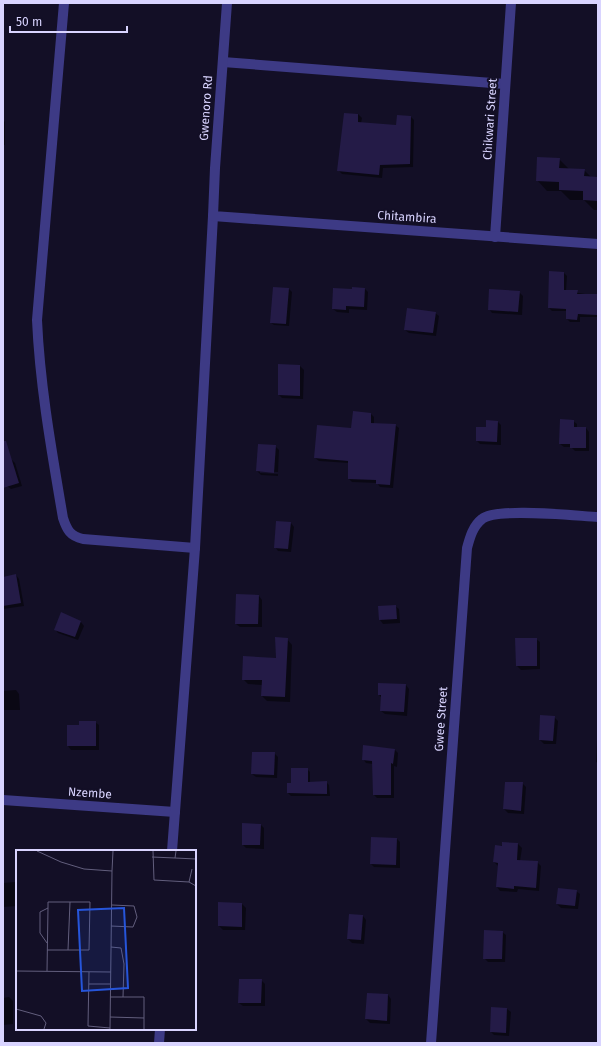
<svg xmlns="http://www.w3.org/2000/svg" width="601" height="1046" viewBox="0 0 601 1046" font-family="'Fira Sans',sans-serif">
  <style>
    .shadow { fill: #0007 }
    .building { fill: #241b47 }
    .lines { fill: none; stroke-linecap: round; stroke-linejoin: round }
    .minor { stroke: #3d3a85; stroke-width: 10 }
    .tertiary { stroke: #3d3a85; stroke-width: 10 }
    .labels { text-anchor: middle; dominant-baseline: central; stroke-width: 4; stroke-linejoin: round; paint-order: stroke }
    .street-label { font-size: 12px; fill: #d9d4ff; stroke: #130f26 }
    .inset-road { fill: none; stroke: #625e7d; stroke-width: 1 }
    .view { fill: #2655da; fill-opacity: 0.15; stroke: #2655da; stroke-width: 2 }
    .inset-edge { fill: none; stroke: #d9d4ff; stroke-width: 2 }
  </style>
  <rect width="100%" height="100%" fill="#130f26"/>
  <!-- shadow -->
  <g class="shadow">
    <path d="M345 114H358L362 118 361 123 397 126 411 117 414 120 413 167 383 168 382 178 342 174 338 170Z"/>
    <path d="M3 120 5 122V145H3Z"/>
    <path d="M559 159 569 169 584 170 591 177 598 178V210H594L584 200H570L561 191H547L537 180Z"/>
    <path d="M564 273 567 276 566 291 598 296V317H580V322H570L567 319V311H552L549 308Z"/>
    <path d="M289 289 292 292 289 326 274 325 271 323Z"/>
    <path d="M334 289H365L368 292 367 310 349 309V313L337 312 333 309Z"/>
    <path d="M519 292 523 296 522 315 492 313 489 309Z"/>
    <path d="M435 313 439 316 436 336 409 333 405 330Z"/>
    <path d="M279 365 300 366 304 370 303 399 282 398 279 395Z"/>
    <path d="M353 412 371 414 374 417V424L395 425 399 428 393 488 380 487 377 483 352 482 349 479V463L319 461 315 458 352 429Z"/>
    <path d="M573 421 577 424V428H586L589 432V451H575L571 447H564L560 444Z"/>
    <path d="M498 422 501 425V445L480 444 477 441Z"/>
    <path d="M275 446 279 450 278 472 260 471V473L278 474V476L261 475 257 471Z"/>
    <path d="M11 459 15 463 22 486 11 489 7 486 3 471V462Z"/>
    <path d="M291 523 294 527 291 552 278 551 275 547Z"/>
    <path d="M16 575 19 579 24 606 3 609V578Z"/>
    <path d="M259 596 262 600V627H240L236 624Z"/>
    <path d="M395 606 399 609 400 623 383 624 380 620Z"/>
    <path d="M62 614 81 622 84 626 78 640 58 633 55 629Z"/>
    <path d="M287 639 292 645 290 702 267 701 262 696V685L248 684 243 679 277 659Z"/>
    <path d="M536 639 540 642V669L521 670 517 666Z"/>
    <path d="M406 685 409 689 407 716 385 714 381 711 382 698 379 695Z"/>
    <path d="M16 690 19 694 20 710H3V691Z"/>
    <path d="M554 717 558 721 556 744H544L540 740Z"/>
    <path d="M95 722 99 725V750H71L68 746V726H80Z"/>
    <path d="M597 741H598V763L596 762Z"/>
    <path d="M395 750 398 753 397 767 394 766V798H377L374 795 373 764 366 763 363 759Z"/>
    <path d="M274 753 278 757 277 778 256 777 252 774Z"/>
    <path d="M307 769 310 772V783L326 782 329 785 330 796H291L288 793 292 784Z"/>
    <path d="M522 783 526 787 524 814 508 813 504 809Z"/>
    <path d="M261 825 264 828V849L246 848 243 845Z"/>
    <path d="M397 839 400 842V868L374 867 371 864Z"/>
    <path d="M503 843 518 844 522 848 520 861 537 862 541 866 539 891 518 889 517 892 500 891 497 887 498 866 494 862Z"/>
    <path d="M15 882 17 883V906L3 907V883Z"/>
    <path d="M576 891 580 894 578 909 561 908 557 904Z"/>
    <path d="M219 903 242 904 246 908 245 930H223L219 926Z"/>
    <path d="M350 915 363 916 366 920 364 944 352 943 348 939Z"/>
    <path d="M502 932 506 935 505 962H488L484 958Z"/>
    <path d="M261 980 265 984V1006H243L239 1003Z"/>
    <path d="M388 995 391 999 390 1024 370 1023 366 1019Z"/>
    <path d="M9 997 13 1001V1024L3 1025V998Z"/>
    <path d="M507 1009 511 1012 509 1036 494 1035 491 1032Z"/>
  </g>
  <!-- building -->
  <g class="building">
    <path d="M344 113 358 114V122L396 125 397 115 411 116 410 164 380 165 379 175 337 171Z"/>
    <path d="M537 157 560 158 559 168 585 169 584 176 598 177V201L583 200V191L559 190V182L536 181Z"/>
    <path d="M549 271 564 272V290H578L577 294H597V315L578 314 577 320 566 319V309L548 308Z"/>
    <path d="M273 287 289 288 286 324 270 323Z"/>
    <path d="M352 287 365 288 364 307 346 306V310L332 309 333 288 352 289Z"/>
    <path d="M489 289 520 291 518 312 488 310Z"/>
    <path d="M407 308 436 312 433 333 404 330Z"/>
    <path d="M278 364 300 365V396L278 395Z"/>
    <path d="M353 411 371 413V423L396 424 390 485 376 484V480L348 479V461L314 458 317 425 351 428Z"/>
    <path d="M560 419 574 420V427H586V448H570V444H559Z"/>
    <path d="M486 420 498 421 497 442 476 441V427H486Z"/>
    <path d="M3 441H6L19 483 3 488Z"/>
    <path d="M258 444 276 445 274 473 256 471Z"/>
    <path d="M276 521 291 522 288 549 274 548Z"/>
    <path d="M16 574 21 603 3 606V577Z"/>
    <path d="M236 594 259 595 258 624H235Z"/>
    <path d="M396 605 397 619 379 620 378 606Z"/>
    <path d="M61 612 81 621 75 637 54 630Z"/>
    <path d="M275 637 288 638 285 697 261 696 262 680H242L243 656 276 658Z"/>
    <path d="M515 638H537V666H516Z"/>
    <path d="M378 683 406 684 404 712 380 711 381 695H378Z"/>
    <path d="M540 715 555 716 553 741 539 740Z"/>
    <path d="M79 721H96V746H67V725H79Z"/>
    <path d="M363 745 395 749 393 764 391 763V795H373L372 761 362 760Z"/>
    <path d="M252 752H275L274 775 251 774Z"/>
    <path d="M291 768H308V782L327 781V794L287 793V783H291Z"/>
    <path d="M505 782H523L521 811 503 809Z"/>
    <path d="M242 823 261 824 260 845H242Z"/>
    <path d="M371 837 397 838 396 865 370 864Z"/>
    <path d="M502 842 518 843 517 860 538 861 536 888 514 886V889L496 887 498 863 493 862 495 845 502 846Z"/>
    <path d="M558 888 577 890 575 906 556 904Z"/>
    <path d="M218 902 242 903V927L218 926Z"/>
    <path d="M349 914 363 915 361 940 347 939Z"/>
    <path d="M484 930 503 931 502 959H483Z"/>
    <path d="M239 979H262L261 1003H238Z"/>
    <path d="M367 993 388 994 387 1021 365 1019Z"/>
    <path d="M491 1007 507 1008 506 1033 490 1032Z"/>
  </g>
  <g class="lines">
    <!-- minor -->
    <g class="minor">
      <path d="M64 3 37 320C40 387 52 453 63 518 67 530 70 536 83 539L195 548"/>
      <path d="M223 62 505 84"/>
      <path d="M495 237 511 3"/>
      <path d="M3 800 175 812"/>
      <path d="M172 851 195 548 213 216"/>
      <path d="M159 1043 160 1029"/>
      <path d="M431 1043 467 548C470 537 473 526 482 519 496 507 577 516 598 517"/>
    </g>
    <!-- tertiary -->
    <path class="tertiary" d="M227 3 215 168 213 216 598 244"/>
  </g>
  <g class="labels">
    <!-- street labels -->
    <g class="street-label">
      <text transform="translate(206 108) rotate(-86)">Gwenoro Rd</text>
      <text transform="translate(490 119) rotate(-86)">Chikwari Street</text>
      <text transform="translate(407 217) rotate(4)">Chitambira</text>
      <text transform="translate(441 719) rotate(-86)">Gwee Street</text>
      <text transform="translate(90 793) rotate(4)">Nzembe</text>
    </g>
  </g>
  <!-- overview -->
  <g transform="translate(16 850)">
    <rect width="180" height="180" fill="#130f26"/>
    <path class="inset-road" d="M21 1 45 12 68 19 96 21 94 179M137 1 138 30 173 32 180 36M160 1 159 8 180 9M136 7 159 8M96 21 97 1M173 32 176 19M95 76 117 77 121 67 118 56 96 55M31 93 24 83V62L32 58M95 97 105 98 108 114 107 147M52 100 54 52M0 121 95 122M31 121 32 58V52H74L73 100H31M73 122 72 176 94 178M73 134H95M94 147H128V179M0 159 25 166 30 173 28 179M94 167 128 168"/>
    <path class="view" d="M108 58 112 138 66 141 62 60Z"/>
    <rect width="180" height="180" class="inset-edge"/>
  </g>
  <!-- border -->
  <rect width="601" height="1046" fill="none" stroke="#d9d4ff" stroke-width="8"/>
  <!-- scale -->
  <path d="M10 26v6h117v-6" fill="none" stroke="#d9d4ff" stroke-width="2"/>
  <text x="16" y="26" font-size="12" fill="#d9d4ff" stroke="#130f26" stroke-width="3" paint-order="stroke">50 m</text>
</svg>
